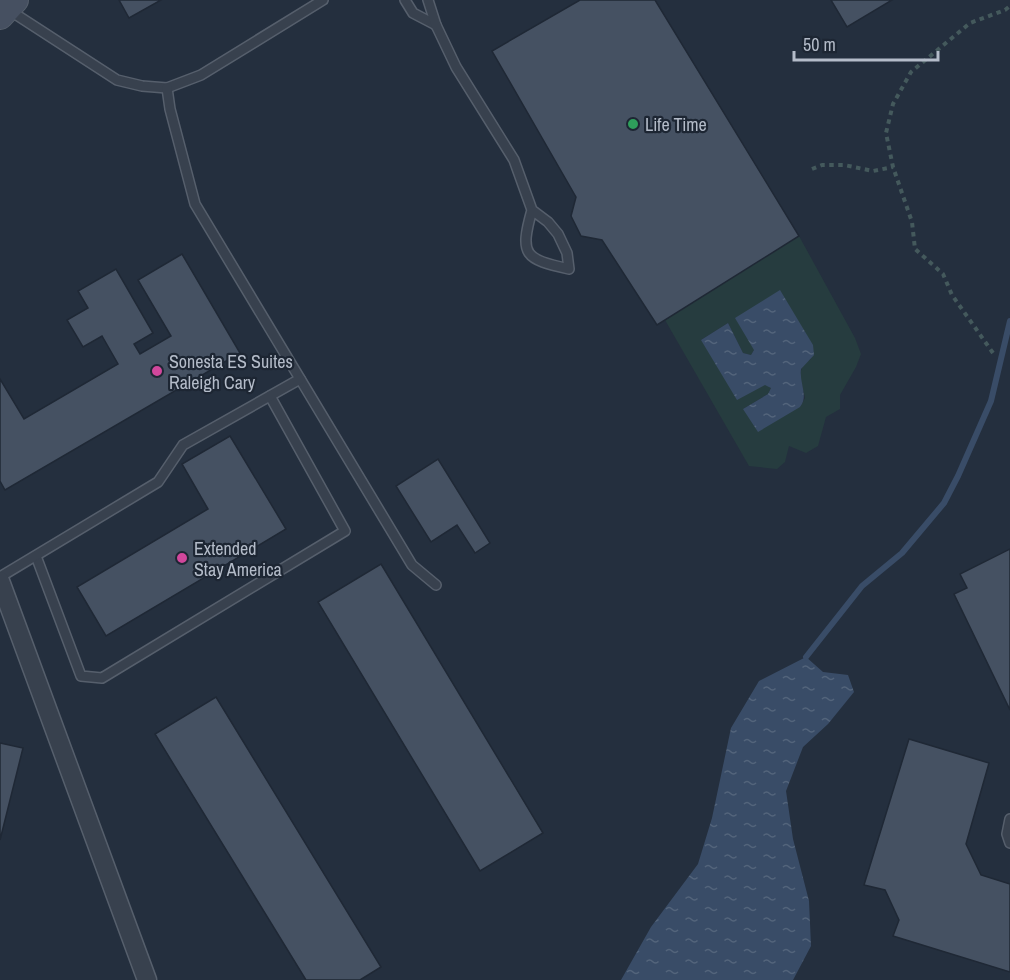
<svg xmlns="http://www.w3.org/2000/svg" width="1010" height="980" viewBox="0 0 1010 980" font-family="'Archivo Narrow',sans-serif">
  <style>
    .pitch { fill: #263c3f; fill-rule: evenodd }
    .water { fill: url(#water-ripples) }
    .lines { fill: none; stroke-linecap: round; stroke-linejoin: round }
    .stream { stroke: #394c67; stroke-width: 6 }
    .building { fill: #455162; stroke: #1f2835; stroke-width: 1.5 }
    .lane-casing { stroke: #565f6c; stroke-width: 12 }
    .street-casing { stroke: #565f6c; stroke-width: 21 }
    .secondary-casing { stroke: #565f6c; stroke-width: 28 }
    .path { stroke: #44595c; stroke-width: 4; stroke-dasharray: 4.5 4.5; stroke-linecap: butt }
    .lane { stroke: #38414e; stroke-width: 9 }
    .street { stroke: #38414e; stroke-width: 18 }
    .secondary { stroke: #465061; stroke-width: 26 }
    .leisure-dot { fill: #2e9e5b; stroke: #1d2633; stroke-width: 2 }
    .hotel-dot { fill: #d1479c; stroke: #1d2633; stroke-width: 2 }
    .labels { text-anchor: middle; dominant-baseline: central; stroke-width: 4.5; stroke-linejoin: round; paint-order: stroke }
    .poi-label { font-size: 18px; fill: #b4bcc9; stroke: #1d2633; text-anchor: start }
  </style>
  <defs>
    <pattern id="water-ripples" width="26" height="14" patternUnits="userSpaceOnUse" patternTransform="scale(1.5)"><rect width="26" height="14" fill="#394c67"/><path d="M2 4q2-2 4 0t4 0M15 11q2-2 4 0t4 0" fill="none" stroke="#53647b"/></pattern>
  </defs>
  <rect width="100%" height="100%" fill="#242f3e"/>
  <!-- pitch -->
  <path class="pitch" d="M799 236 855 338 861 354 856 367 840 395V409L826 417 818 446 806 453 789 446 785 462 777 469 749 466 665 320ZM728 323 743 353 751 355 754 350 811 359C794 369 802 382 805 398L800 407 743 409 768 394 771 388 701 340Z"/>
  <!-- water -->
  <g class="water">
    <path d="M780 290 813 345 814 355 801 369C799 383 809 396 800 407L758 432 743 409 768 394 771 388 765 385 737 400 701 340 728 323 743 353 751 355 754 350 735 318Z"/>
    <path d="M806 657 823 672 848 675 854 692 828 724 803 747 786 791 793 839 809 901 811 946 793 980H621L651 927 698 864 712 818 731 728 759 681Z"/>
  </g>
  <g class="lines">
    <!-- stream -->
    <path class="stream" d="M806 657 862 586 902 553 944 503 958 476 991 401 1010 321"/>
  </g>
  <!-- building -->
  <g class="building">
    <path d="M119 0H161L129 18Z"/>
    <path d="M580 0H655L799 236 657 325 602 240 581 236 571 216 576 197 492 51Z"/>
    <path d="M831 0H892L847 27Z"/>
    <path d="M182 254 240 353 5 490 0 481V379L24 419 118 364 102 336 83 347 67 320 88 308 78 291 116 269 153 333 134 344 140 354 171 336 138 280Z"/>
    <path d="M230 436 286 529 106 636 77 587 208 509 182 464Z"/>
    <path d="M438 459 490 543 475 553 457 525 431 542 396 486Z"/>
    <path d="M1010 549V710L954 594 967 588 960 574Z"/>
    <path d="M381 564 543 833 480 871 318 602Z"/>
    <path d="M216 697 381 967 360 980H306L155 734Z"/>
    <path d="M909 739 989 763 966 844 981 875 1010 884V972L893 936 899 920 885 890 864 885Z"/>
    <path d="M0 743 23 748 0 840Z"/>
  </g>
  <g class="lines">
    <!-- lane casing -->
    <g class="lane-casing">
      <g id="lane">
        <path d="M405 0 413 13 436 25"/>
        <path d="M428 0 436 25 456 67 514 160 532 210 548 222 558 234 567 253 569 269C525 259 519 256 532 210"/>
        <path d="M9 10 117 80 142 86 167 88 201 75 323 0"/>
        <path d="M167 88 170 109 195 204 412 565 436 585"/>
        <path d="M36 556 81 676 102 678 345 531 270 396"/>
        <path d="M0 577 158 482 183 445 300 379"/>
        <path d="M1010 819 1007 834 1010 843"/>
      </g>
    </g>
    <!-- street casing -->
    <g class="street-casing">
      <path id="street" d="M0 581 147 980"/>
    </g>
    <!-- secondary casing -->
    <g class="secondary-casing">
      <path id="secondary" d="M0 16 15 0"/>
    </g>
    <!-- path -->
    <g class="path">
      <path d="M812 169 822 165H844L873 171 893 167"/>
      <path d="M993 353 952 295 943 274 915 249 912 222 893 167 886 133 893 104 911 72 970 23 1005 10 1010 6"/>
    </g>
    <!-- lane -->
    <use href="#lane" class="lane"/>
    <!-- street -->
    <use href="#street" class="street"/>
    <!-- secondary -->
    <use href="#secondary" class="secondary"/>
  </g>
  <!-- markers -->
  <circle class="leisure-dot" cx="633" cy="124" r="6"/>
  <g class="hotel-dot">
    <circle cx="157" cy="371" r="6"/>
    <circle cx="182" cy="558" r="6"/>
  </g>
  <g class="labels">
    <!-- poi labels -->
    <g class="poi-label">
      <text x="645" y="124">Life Time</text>
      <text x="169" y="361">Sonesta ES Suites<tspan x="169" dy="21">Raleigh Cary</tspan></text>
      <text x="194" y="548">Extended<tspan x="194" dy="21">Stay America</tspan></text>
    </g>
  </g>
  <!-- scale -->
  <path d="M794 51v9h144v-9" fill="none" stroke="#b4bcc9" stroke-width="3"/>
  <text x="803" y="51" font-size="18" fill="#b4bcc9" stroke="#1d2633" stroke-width="4.5" paint-order="stroke">50 m</text>
</svg>
